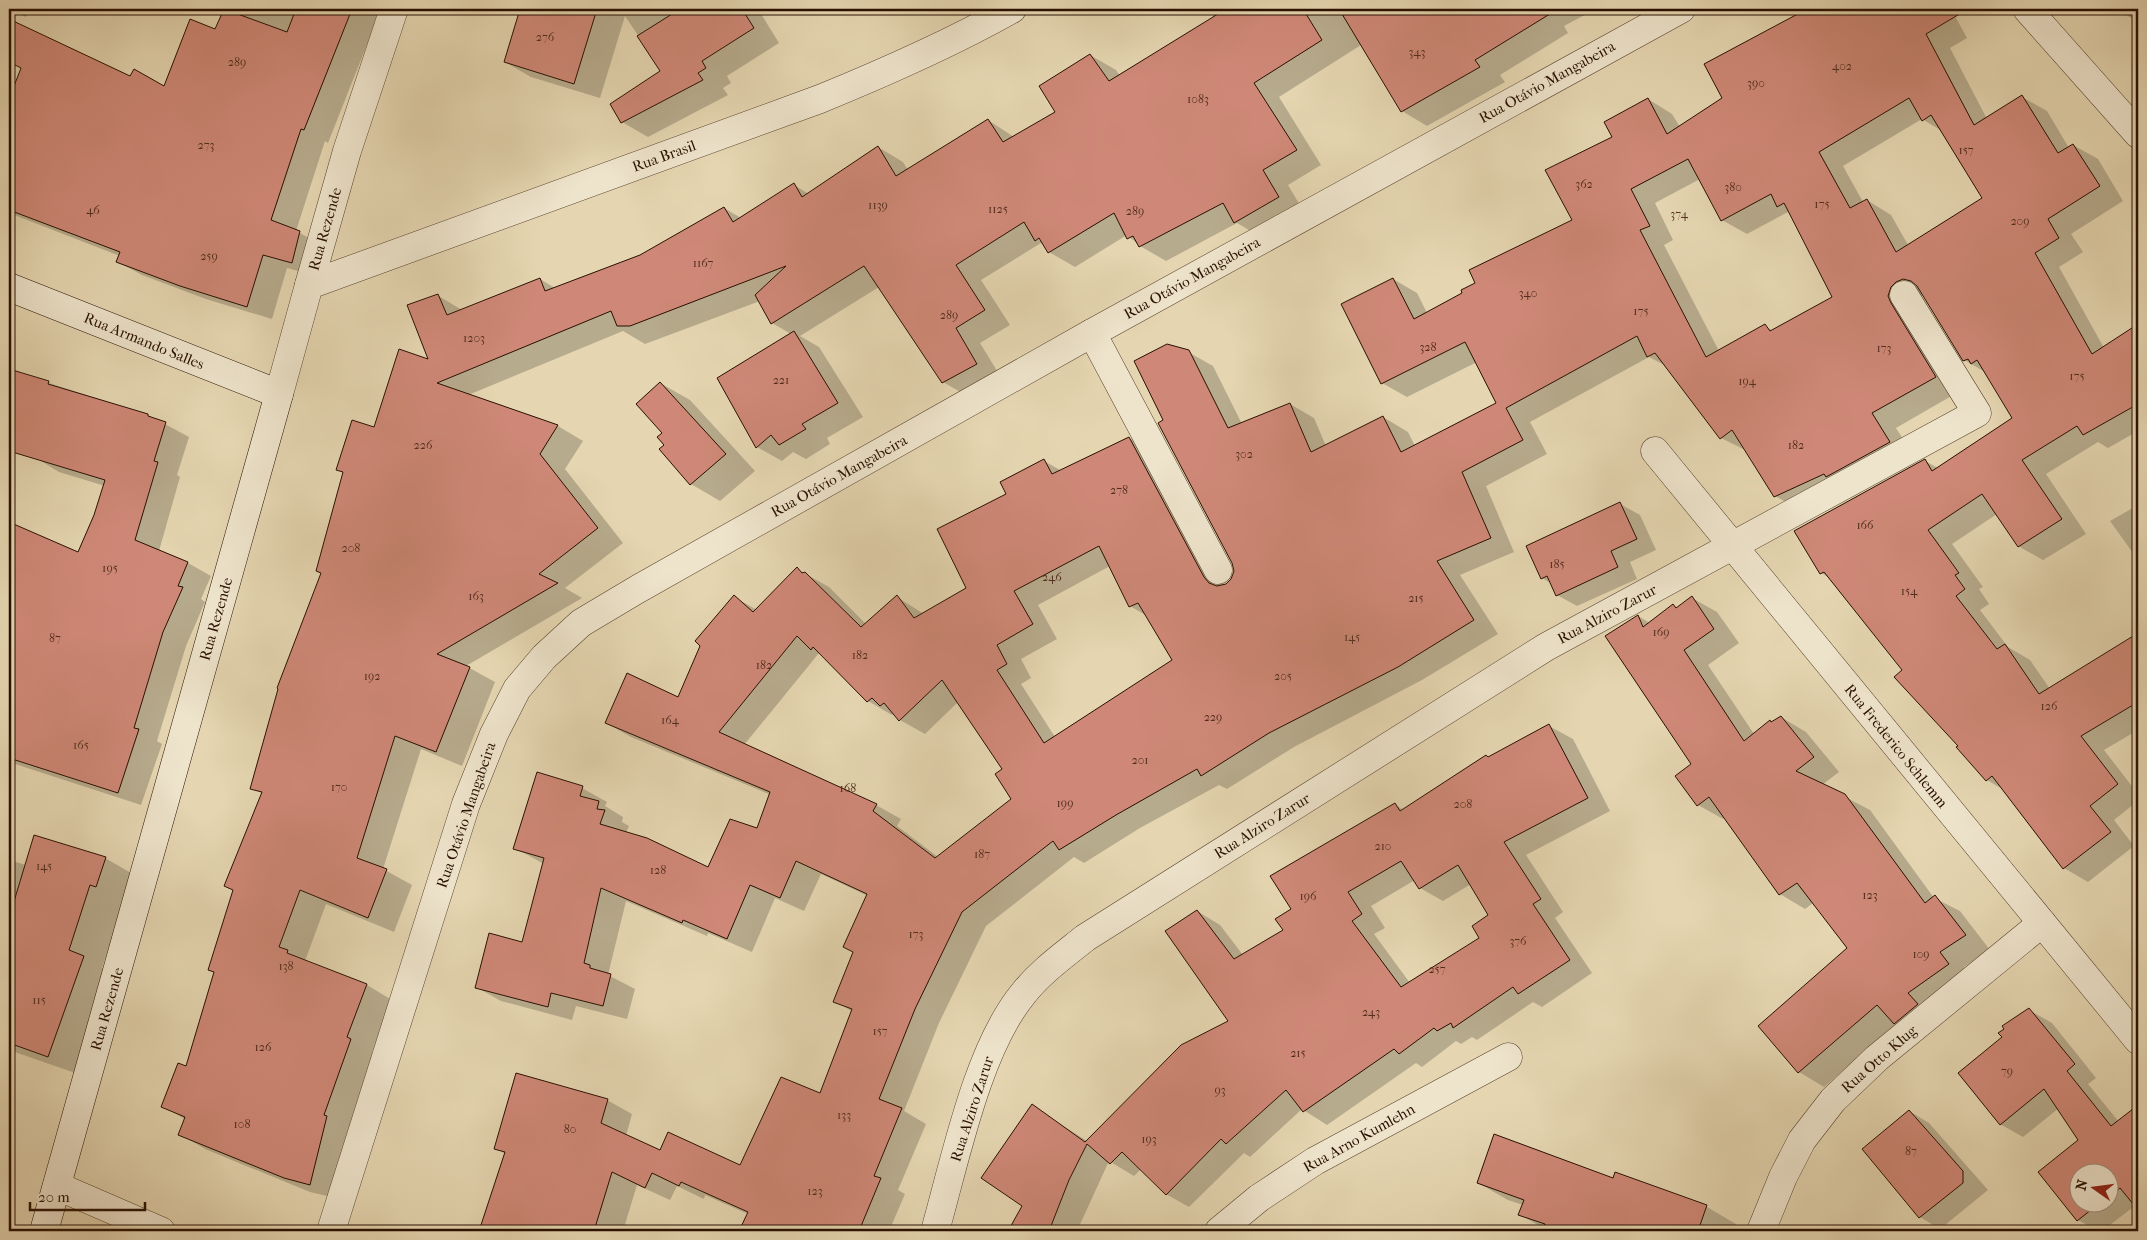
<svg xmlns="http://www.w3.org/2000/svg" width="2147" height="1240" viewBox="0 0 2147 1240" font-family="'IM FELL French Canon',serif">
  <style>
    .shadow { fill: #0003; fill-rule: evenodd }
    .building { fill: #cf8877; stroke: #280f00; fill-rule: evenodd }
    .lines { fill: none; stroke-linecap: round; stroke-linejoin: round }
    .minor-casing { stroke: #57412c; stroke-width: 29 }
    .tertiary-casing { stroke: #57412c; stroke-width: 29 }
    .secondary-casing { stroke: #280f00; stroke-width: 29 }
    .minor { stroke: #eee4cc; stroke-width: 28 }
    .tertiary { stroke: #eee4cc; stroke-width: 28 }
    .secondary { stroke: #eee4cc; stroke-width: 28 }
    .labels { text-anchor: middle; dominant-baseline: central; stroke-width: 5; stroke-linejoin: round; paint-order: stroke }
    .number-label { font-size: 12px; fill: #522d1e }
    .street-label { font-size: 15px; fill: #280f00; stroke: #eee4cc }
  </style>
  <rect width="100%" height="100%" fill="#e5d6b1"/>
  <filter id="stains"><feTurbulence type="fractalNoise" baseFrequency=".004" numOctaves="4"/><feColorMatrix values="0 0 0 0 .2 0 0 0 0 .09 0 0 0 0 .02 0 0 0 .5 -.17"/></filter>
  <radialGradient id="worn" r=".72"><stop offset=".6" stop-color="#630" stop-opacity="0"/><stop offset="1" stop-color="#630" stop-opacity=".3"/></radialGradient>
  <!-- shadow -->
  <g class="shadow">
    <path d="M9 9H30L26 17Z"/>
    <path d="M231 9H381L328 143 325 141 296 231 324 246 316 276 287 268 272 319 206 299 142 275 118 262 120 256 9 213V103L36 33 131 78 165 87 216 30Z"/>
    <path d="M522 9H765L761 14 779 43 727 76 731 83 723 88 728 95 648 137 622 122 662 71 625 16 600 98 531 77 505 62Z"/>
    <path d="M1209 9H1596L1564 26 1568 33 1500 75 1505 82 1427 126 1402 111 1361 45 1279 97 1321 165 1288 185 1304 212 1261 237 1237 223 1166 261 1140 246 1127 235 1075 267 1049 252 1041 243 981 280 1010 325 980 343 1002 379 969 397 943 382 879 287 800 336 819 347 863 417 827 438 830 444 806 459 793 452 782 461 757 447 791 334 772 323 760 301 645 344 623 331 468 395 558 426 583 441 565 469 623 543 565 588 582 598 466 666 495 682 462 766 421 749 383 869 412 885 394 932 326 904 305 961 367 985 392 1000 372 1052 375 1054 336 1198 310 1192 205 1149 180 1134 186 1120 163 1106 187 1068 215 973 209 969 263 794 252 788 322 573 344 473 338 469 375 429 430 361 437 295 462 310 540 279 555 288 641 256 724 208 741 218 794 185 809 194 878 147 903 162 908 170 988 120 1014 137 1057 113 1090 55 1116 70 1120 76 1214 17Z"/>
    <path d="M1810 9H1951L1967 38 1950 48 1987 119 2022 97 2047 111 2069 148 2073 145 2098 159 2123 201 2071 234 2083 252 2059 267 2104 348 2138 325V431L2108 448 2098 442 2046 474 2086 534 2043 560 2018 546 1997 514 1952 544 1983 587 1979 589 1989 604 1980 610 2008 647 2030 660 2050 689 2133 638 2138 641V730L2104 750 2138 794V801L2114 820 2134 846 2088 882 2064 868 2004 790 1987 780 1904 670 1830 578 1821 573 1925 461 1938 468 2014 418 1987 373 1964 360 1924 295 1920 296 1960 391 1896 428 1914 456 1800 510 1775 496 1747 451 1721 438 1668 367 1649 357 1530 422 1547 454 1486 486 1514 552 1460 575 1498 634 1422 680 1294 747 1227 789 1219 785 1140 828 1084 863 1074 857 986 926 939 1023 904 1111 926 1124 898 1190 905 1194 889 1231H740L748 1214 705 1195 704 1199 677 1186 670 1200 637 1185 623 1231H481L505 1154 496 1148 607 1100 632 1114 626 1136 661 1152 741 1166 821 1095 853 1012 835 1001 854 952 868 896 821 874 804 911 775 898 752 952 708 933 707 936 626 901 608 975 635 989 627 1019 576 1006 572 1020 501 1001 476 987 523 943 544 864 515 848 582 788 607 802 605 806 623 817 622 822 629 826 626 833 709 869 758 829 771 795 631 737 606 723 678 698 734 597 757 610 797 569 829 587 866 624 897 597 924 614 968 588 1008 495 1044 461 1062 471 1129 438 1154 452 1224 585H1226L1232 579 1235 571 1233 562 1165 421 1188 352 1213 366 1242 424 1290 404 1314 418 1326 446 1383 417 1408 432 1415 446 1498 403 1477 362 1407 397 1382 383 1393 279 1417 293 1427 313 1464 294 1574 220 1613 137 1648 99 1672 114 1680 127 1724 99 1706 65ZM1922 119 1942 131 1984 198 1908 245 1891 215 1867 200 1863 202 1843 166ZM1700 179 1722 220 1747 234 1788 212 1790 213 1834 298 1773 331 1765 326 1719 351 1664 245 1673 240 1655 203ZM1110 566 1130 606 1147 616 1173 661 1055 737 1021 684 1031 678 1021 659 1057 639 1038 605ZM819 653 868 701 892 715 894 713 900 720 925 734 958 702 1004 769 1012 799 938 857 897 826 901 819 876 805 744 745Z"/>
    <path d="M2116 9H2138V22Z"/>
    <path d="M9 370 148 415 189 437 177 475 180 477 159 551 188 563 211 576 201 599 205 602 186 646 157 741 162 744 141 805 9 762V569L21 529 78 554 95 516 105 486 59 472 36 458 9 450Z"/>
    <path d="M660 383 690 400 755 471 720 501 691 484 665 445Z"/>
    <path d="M1620 504 1640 515 1656 550 1630 562 1637 579 1577 606 1557 595 1552 584 1542 578Z"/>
    <path d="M2138 505V560L2110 521Z"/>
    <path d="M1692 598 1717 612 1739 643 1708 665 1754 734 1770 721 1773 723 1781 717 1806 732 1839 772 1822 785 1870 810 1934 898 1960 911 1990 950 1964 967 1973 979 1897 1024 1824 1087 1799 1072 1759 1026 1848 949 1813 903 1805 909 1780 894 1725 817 1723 819 1698 805 1693 764 1638 616 1650 623 1673 606 1677 608Z"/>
    <path d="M1549 726 1573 739 1610 811 1526 855 1563 912 1555 918 1592 973 1542 1007 1533 1002 1477 1040 1472 1037 1461 1044 1456 1041 1422 1067 1416 1063 1327 1125 1302 1109 1250 1157 1244 1153 1189 1207 1166 1194 1141 1169 1134 1176 1109 1161 1077 1231H1010L1024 1206 1032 1106 1087 1141 1230 1021 1197 911 1220 925 1243 955 1284 931 1293 909 1395 804 1403 810 1486 756 1489 758ZM1415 880 1420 888 1443 901 1471 884 1490 916 1481 938 1410 983 1374 934 1385 928 1371 906Z"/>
    <path d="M105 858 138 877 123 903 102 968 117 976 81 1075 9 1050V860L26 865Z"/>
    <path d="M2029 1010 2052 1023 2096 1078 2088 1084 2119 1122 2138 1106V1208L2136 1205 2102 1231H2098L2078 1220 2080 1140 2059 1108 2023 1137 2000 1124 2004 1038ZM2080 1172H2110V1202H2080Z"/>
    <path d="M1909 1111 1929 1123 1988 1190 1940 1229 1920 1217Z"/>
    <path d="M1616 1174 1707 1207 1736 1224 1733 1231H1544L1545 1229 1519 1214 1523 1205 1508 1200 1478 1183 1614 1179Z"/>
  </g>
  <!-- building -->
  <g class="building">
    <path d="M224 9 287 32 296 9H352L304 130 301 129 271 220 300 231 292 263 263 255 247 307 180 286 116 262 120 252 9 210V99L21 68 9 62V19L130 76 134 69 164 86 190 19 215 29Z"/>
    <path d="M520 9H597L574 84 504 62Z"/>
    <path d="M680 9H742L754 28 702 61 706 68 698 73 703 80 621 123 610 104 660 71 637 36Z"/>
    <path d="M1226 9H1303L1322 40 1254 83 1297 150 1263 170 1279 197 1234 223 1223 203 1139 247 1133 236 1127 239 1114 213 1048 253 1039 238 1035 241 1024 222 956 265 985 310 956 328 977 364 942 383 864 266 771 324 755 295 786 266 630 326H617L611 311 437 383 558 425 540 454 598 528 539 574 558 583 437 654 470 667 436 752 395 736 357 858 387 869 368 918 300 890 279 947 288 950 287 953 367 984 347 1037 351 1039 324 1115 327 1116 310 1185 284 1178 178 1135 185 1117 161 1107 178 1063 186 1066 214 972 208 970 233 890 224 886 262 792 250 789 278 689 277 688 321 573 316 571 343 472 336 470 352 420 374 427 399 349 428 359 407 305 438 294 447 315 540 278 545 291 640 255 724 207 733 222 794 183 802 197 878 146 896 176 988 119 1003 142 1055 112 1039 86 1090 54 1109 81Z"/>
    <path d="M1339 9H1558L1475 60 1480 67 1401 112Z"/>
    <path d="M1807 9H1968L1926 34 1974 125 2022 95 2058 153 2073 144 2100 186 2048 219 2059 238 2035 253 2092 354 2138 324V404L2083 435 2077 426 2022 460 2062 519 2018 547 1982 494 1928 530 1959 573 1955 575 1965 589 1956 596 1997 649 2005 644 2039 694 2138 633V702L2081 736 2118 784 2090 806 2111 832 2063 869 1992 776 1986 781 1956 747 1958 746 1894 677 1902 670 1824 572 1820 574 1794 531 1925 459 1932 471 2012 418 1977 360 1971 364 1968 359 1963 361 1917 286 1911 281 1903 279 1896 282 1891 287 1888 296 1891 303 1936 377 1872 413 1890 442 1826 477 1824 474 1774 497 1732 430 1720 439 1655 353 1647 357 1637 336 1506 408 1523 440 1462 472 1491 538 1437 561 1474 620 1398 667 1269 733 1201 776 1197 769 1116 815 1059 850 1053 841 962 912 915 1009 879 1099 902 1108 874 1176 881 1178 859 1231H739L748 1212 681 1182 679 1186 652 1173 645 1188 612 1172 594 1231H479L505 1152 494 1149 516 1073 608 1099 601 1123 660 1150 668 1132 740 1165 781 1077 820 1093 852 1009 833 1002 853 952 843 947 867 894 796 861 780 898 750 885 727 939 683 920 682 923 601 888 584 963 590 965V968L611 974 603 1006 551 993 548 1007 475 988 489 933 522 942 544 858 513 849 537 772 583 786 580 796 599 801 597 809 605 810 600 824 647 838 708 867 730 819 757 828 770 792 605 723 627 673 678 697 700 646 695 641 734 595 753 612 797 567 802 573 805 572 861 627 897 595 914 618 966 588 937 529 1006 494 1000 482 1044 459 1052 474 1129 437 1204 577 1209 583 1217 586 1226 584 1231 579 1234 571 1232 563 1158 423 1163 420 1134 361 1167 344 1189 350 1228 428 1290 403 1311 452 1383 416 1401 452 1496 403 1465 342 1381 384 1341 304 1393 278 1414 319 1462 293 1461 290 1475 283 1469 270 1572 220 1545 170 1612 137 1604 122 1648 98 1667 134 1722 98 1704 64ZM1909 98 1922 121 1931 115 1982 198 1896 252 1867 199 1850 208 1819 152ZM1688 159 1721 221 1771 194 1777 207 1784 203 1832 297 1770 331 1765 324 1706 357 1640 230 1650 226 1631 189ZM1099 546 1129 607 1138 603 1172 660 1044 743 997 670 1007 664 997 645 1033 624 1014 591ZM797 636 811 650 813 647 867 702 872 698 880 706 884 703 899 721 942 680 1002 769 995 774 1011 799 935 858 873 811 877 804 719 732Z"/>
    <path d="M794 331 838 403 802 424 806 429 779 445 771 435 756 448 717 378Z"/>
    <path d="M9 369 49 381 48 384 148 414V416L166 422 154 461 158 462 135 540 188 562 178 586 183 587 163 632 134 728 139 729 118 793 9 758V522L78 552 94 515 105 480 9 451Z"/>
    <path d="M660 382 726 454 690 485 659 449 664 445 657 437 662 433 636 404Z"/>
    <path d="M1620 502 1637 539 1611 551 1618 567 1556 596 1547 576 1541 579 1526 546Z"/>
    <path d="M1692 596 1714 629 1684 650 1744 741 1770 720 1771 722 1781 716 1814 757 1796 771 1845 794 1925 903 1935 895 1966 935 1940 952 1949 964 1908 993 1918 1004 1894 1024 1877 1005 1798 1073 1758 1026 1847 948 1797 883 1779 895 1709 797 1697 806 1675 776 1691 764 1605 636 1638 615 1643 627 1673 604 1676 608Z"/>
    <path d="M1549 724 1588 798 1504 842 1541 899 1533 904 1570 960 1518 994 1513 987 1453 1028 1451 1023 1437 1031 1434 1028 1399 1054 1394 1049 1303 1112 1286 1090 1226 1144 1221 1139 1166 1195 1122 1152 1110 1164 1087 1144 1069 1180 1049 1231H1008L1022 1206 981 1178 1032 1104 1085 1142 1181 1045 1228 1021 1165 931 1197 910 1234 959 1283 930 1275 919 1291 909 1270 876 1395 803 1400 811 1486 755 1488 757ZM1401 861 1419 889 1458 865 1488 915 1472 926 1479 938 1401 987 1352 921 1362 914 1348 892Z"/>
    <path d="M34 835 106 857 96 887 90 885 69 950 84 956 48 1057 9 1043V918Z"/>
    <path d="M2029 1008 2075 1064 2067 1071 2111 1126 2138 1105V1210L2120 1188 2110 1196V1172H2080V1202H2101L2077 1221 2038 1172 2078 1140 2044 1089 2000 1125 1958 1073 2002 1037 1998 1033 2004 1029 2002 1026Z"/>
    <path d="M1909 1110 1963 1171V1183L1919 1218 1862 1149Z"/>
    <path d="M1494 1134 1613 1178 1615 1172 1707 1205 1698 1231H1542L1545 1224 1518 1215 1524 1200 1477 1183Z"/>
  </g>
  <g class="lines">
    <!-- minor casing -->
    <g class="minor-casing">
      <g id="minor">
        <path d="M2027 9 2138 134"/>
        <path d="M309 285 347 151 394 9"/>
        <path d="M1092 333 1218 570"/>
        <path d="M1655 451 2138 1040"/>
        <path d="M57 1186 161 1231"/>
        <path d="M331 1231 466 804 494 734 517 689 544 657 581 623 638 589 1092 333 1681 9"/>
        <path d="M935 1231C955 1161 977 1050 1023 994 1040 972 1064 955 1085 938L1546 647 1977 413 1904 295"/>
        <path d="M1219 1231 1259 1198 1315 1161 1508 1057"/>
        <path d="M1761 1231 1783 1177 1802 1140 1833 1100 1877 1058 2042 923"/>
      </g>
    </g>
    <!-- tertiary casing -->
    <g class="tertiary-casing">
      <path id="tertiary" d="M279 394 309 285 820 99C886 72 950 44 1012 9"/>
    </g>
    <!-- secondary casing -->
    <g class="secondary-casing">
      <path id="secondary" d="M9 287 279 394 44 1231"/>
    </g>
    <!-- minor -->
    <use href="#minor" class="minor"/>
    <!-- tertiary -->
    <use href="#tertiary" class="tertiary"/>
    <!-- secondary -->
    <use href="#secondary" class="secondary"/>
  </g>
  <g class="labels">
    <!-- number labels -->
    <g class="number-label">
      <text x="545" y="37">276</text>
      <text x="1417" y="52">343</text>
      <text x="237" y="62">289</text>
      <text x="1842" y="66">402</text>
      <text x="1756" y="83">390</text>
      <text x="1198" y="99">1083</text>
      <text x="206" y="145">273</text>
      <text x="1966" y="150">157</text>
      <text x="1584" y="184">362</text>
      <text x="1733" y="187">380</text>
      <text x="1822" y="204">175</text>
      <text x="878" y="205">1139</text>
      <text x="998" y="209">1125</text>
      <text x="93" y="210">46</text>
      <text x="1135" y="211">289</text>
      <text x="1679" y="214">374</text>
      <text x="2020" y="221">209</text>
      <text x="209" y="256">259</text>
      <text x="703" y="263">1167</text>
      <text x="1528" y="293">340</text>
      <text x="1641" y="311">175</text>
      <text x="949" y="315">289</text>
      <text x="474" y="338">1203</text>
      <text x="1428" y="347">328</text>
      <text x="1884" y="348">173</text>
      <text x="2077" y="376">175</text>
      <text x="781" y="380">221</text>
      <text x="1747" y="381">194</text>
      <text x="423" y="445">226</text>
      <text x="1796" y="445">182</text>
      <text x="1244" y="454">302</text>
      <text x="1119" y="490">278</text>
      <text x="1865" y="525">166</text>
      <text x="351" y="548">208</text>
      <text x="1557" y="564">185</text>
      <text x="110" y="568">195</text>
      <text x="1052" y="577">246</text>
      <text x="1909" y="591">154</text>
      <text x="476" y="596">163</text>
      <text x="1416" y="598">215</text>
      <text x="1661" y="632">169</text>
      <text x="1352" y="637">145</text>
      <text x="55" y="638">87</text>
      <text x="860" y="655">182</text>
      <text x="764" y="665">182</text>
      <text x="372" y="676">192</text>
      <text x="1283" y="676">205</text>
      <text x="2049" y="706">126</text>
      <text x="1213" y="717">229</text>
      <text x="670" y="720">164</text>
      <text x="81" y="745">165</text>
      <text x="1140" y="760">201</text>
      <text x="339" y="787">170</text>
      <text x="848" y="788">168</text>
      <text x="1065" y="803">199</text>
      <text x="1463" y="804">208</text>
      <text x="1383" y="846">210</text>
      <text x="982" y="854">187</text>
      <text x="44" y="866">145</text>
      <text x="658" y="870">128</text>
      <text x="1870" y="895">123</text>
      <text x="1308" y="896">196</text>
      <text x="916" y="934">173</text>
      <text x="1518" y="941">376</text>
      <text x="1921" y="954">109</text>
      <text x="286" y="966">138</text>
      <text x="1437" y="969">257</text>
      <text x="39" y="1000">115</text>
      <text x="1371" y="1012">243</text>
      <text x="880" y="1031">157</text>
      <text x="263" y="1047">126</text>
      <text x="1298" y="1053">215</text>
      <text x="2007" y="1071">79</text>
      <text x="1220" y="1090">93</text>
      <text x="844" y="1115">133</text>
      <text x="242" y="1124">108</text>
      <text x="570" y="1129">80</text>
      <text x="1149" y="1139">193</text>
      <text x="1911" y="1151">87</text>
      <text x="815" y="1191">123</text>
    </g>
    <!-- street labels -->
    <g class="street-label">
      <text transform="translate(1547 82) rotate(-29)">Rua Otávio Mangabeira</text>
      <text transform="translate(664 156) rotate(-20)">Rua Brasil</text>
      <text transform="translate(325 229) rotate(-74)">Rua Rezende</text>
      <text transform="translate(1192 278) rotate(-29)">Rua Otávio Mangabeira</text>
      <text transform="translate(144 341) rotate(22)">Rua Armando Salles</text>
      <text transform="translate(839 476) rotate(-29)">Rua Otávio Mangabeira</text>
      <text transform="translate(1607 614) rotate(-28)">Rua Alziro Zarur</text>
      <text transform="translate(216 619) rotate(-74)">Rua Rezende</text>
      <text transform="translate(1896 746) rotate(51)">Rua Frederico Schlemm</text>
      <text transform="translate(466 815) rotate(-71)">Rua Otávio Mangabeira</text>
      <text transform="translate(1262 826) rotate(-32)">Rua Alziro Zarur</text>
      <text transform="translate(107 1009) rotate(-74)">Rua Rezende</text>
      <text transform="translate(1879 1059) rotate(-41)">Rua Otto Klug</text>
      <text transform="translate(972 1109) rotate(-72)">Rua Alziro Zarur</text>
      <text transform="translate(1359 1138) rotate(-29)">Rua Arno Kumlehn</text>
    </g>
  </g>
  <!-- margin -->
  <rect width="2147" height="1240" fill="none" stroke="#e5d6b1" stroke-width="30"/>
  <rect x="10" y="10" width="2127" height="1220" fill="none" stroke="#280f00" stroke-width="2.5"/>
  <rect x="15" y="15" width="2117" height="1210" fill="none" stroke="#280f00"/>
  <!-- north arrow -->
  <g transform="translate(2094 1188) rotate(284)"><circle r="24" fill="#eee4cc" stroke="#9f8f7a"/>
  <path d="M0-4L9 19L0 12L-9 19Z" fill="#8f2418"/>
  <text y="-8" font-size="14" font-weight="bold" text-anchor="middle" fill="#280f00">N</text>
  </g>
  <!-- scale -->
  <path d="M30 1202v8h115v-8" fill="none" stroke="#280f00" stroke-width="2.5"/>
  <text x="38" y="1202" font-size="15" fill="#280f00" stroke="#eee4cc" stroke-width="4" paint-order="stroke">20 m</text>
  <rect width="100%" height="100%" filter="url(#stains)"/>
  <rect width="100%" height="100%" fill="url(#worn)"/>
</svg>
